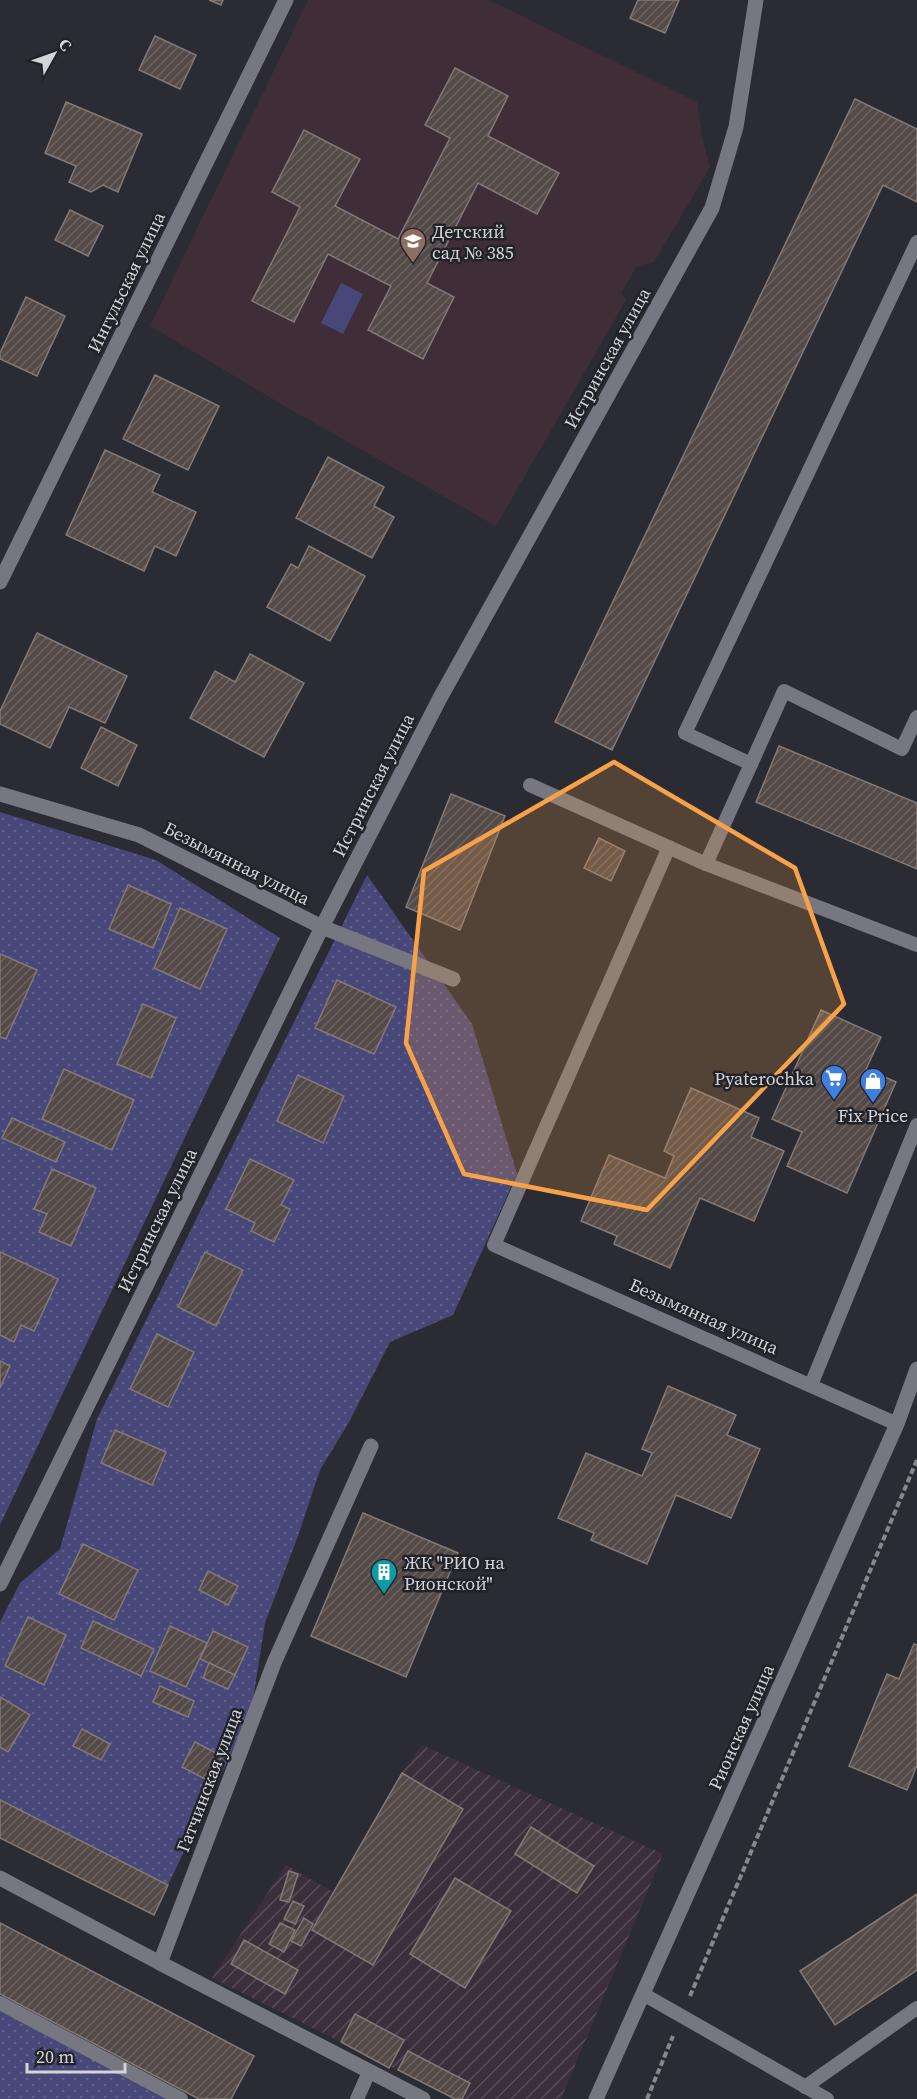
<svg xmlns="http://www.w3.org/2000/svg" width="917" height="2099" viewBox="0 0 917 2099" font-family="'Source Serif 4',serif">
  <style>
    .industrial { fill: url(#industrial-furrows) }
    .education { fill: #3f2e38 }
    .grass { fill: url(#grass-dots) }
    .garden { fill: #484779 }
    .building { fill: url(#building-hatch); stroke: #837977; stroke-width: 1.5 }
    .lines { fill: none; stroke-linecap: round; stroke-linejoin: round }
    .path { stroke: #87888e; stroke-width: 4; stroke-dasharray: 6 3; stroke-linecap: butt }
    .lane { stroke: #767780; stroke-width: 14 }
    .street { stroke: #767780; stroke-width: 15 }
    .marked { fill: #f7a248; fill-opacity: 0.2; stroke: #f7a248; stroke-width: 4.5; stroke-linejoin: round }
    .labels { text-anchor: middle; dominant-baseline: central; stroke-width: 5; stroke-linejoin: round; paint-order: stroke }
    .poi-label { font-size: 18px; fill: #d3d3d8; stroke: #222229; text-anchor: start }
    .street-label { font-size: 18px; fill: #d3d3d8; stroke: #222229 }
  </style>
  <defs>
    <pattern id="industrial-furrows" width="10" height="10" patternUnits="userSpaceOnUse" patternTransform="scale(1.5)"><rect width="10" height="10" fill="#3c2f3c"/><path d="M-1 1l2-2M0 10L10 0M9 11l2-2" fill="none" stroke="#574c57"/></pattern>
    <pattern id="grass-dots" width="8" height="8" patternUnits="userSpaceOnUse" patternTransform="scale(1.5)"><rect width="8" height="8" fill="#484779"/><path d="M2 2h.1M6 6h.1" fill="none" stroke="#62618b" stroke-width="1.8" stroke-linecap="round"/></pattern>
    <pattern id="building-hatch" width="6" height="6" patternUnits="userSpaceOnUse" patternTransform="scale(1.5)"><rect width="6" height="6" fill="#544b49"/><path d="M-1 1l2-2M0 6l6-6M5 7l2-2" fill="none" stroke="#6c6462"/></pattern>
  </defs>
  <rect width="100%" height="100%" fill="#2b2c33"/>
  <!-- industrial -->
  <path class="industrial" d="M422 1745 663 1854 561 2099H456L212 1978 286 1865 333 1892 402 1773Z"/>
  <!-- education -->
  <path class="education" d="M308 0H489L697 102 703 142 710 167 654 262 637 266 621 293 626 300 496 526 288 408 150 326Z"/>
  <!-- grass -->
  <g class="grass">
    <path d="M0 812 156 860 280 938 0 1525Z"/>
    <path d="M367 875 472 1024 517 1174 453 1315 390 1342 349 1422 320 1470 298 1536 265 1623 251 1712 168 1885 0 1800V1622L20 1583 60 1549 97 1419Z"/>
    <path d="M0 2008 169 2099H0Z"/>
  </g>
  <!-- garden -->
  <path class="garden" d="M341 283 363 294 343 334 321 323Z"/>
  <!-- building -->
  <g class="building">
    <path d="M209 0H223L221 5Z"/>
    <path d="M638 0H679L665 33 630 18Z"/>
    <path d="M155 36 196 55 180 89 139 70Z"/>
    <path d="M455 68 508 96 488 136 559 173 537 214 478 183 427 283 454 297 423 359 368 330 391 286 328 254 294 322 252 301 300 207 272 192 304 130 360 159 335 206 398 239 450 138 425 125Z"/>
    <path d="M855 99 917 129V202L883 185 612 750 555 722Z"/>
    <path d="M66 102 142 134 118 192 103 185 91 192 69 182 76 166 45 153Z"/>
    <path d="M70 210 103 226 88 256 55 240Z"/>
    <path d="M26 297 65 316 37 376 0 359V353Z"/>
    <path d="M155 375 219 406 188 470 123 439Z"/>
    <path d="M105 450 160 475 152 492 196 512 176 556 155 546 144 571 66 535Z"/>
    <path d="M328 457 384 487 374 506 394 517 372 558 296 518Z"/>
    <path d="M309 546 365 576 330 641 267 607 291 564 298 568Z"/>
    <path d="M37 633 127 676 105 723 69 707 50 748 0 724V711Z"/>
    <path d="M250 654 304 683 264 757 190 718 215 671 235 682Z"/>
    <path d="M101 727 137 745 118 786 81 768Z"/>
    <path d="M779 746 917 803V869L756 802Z"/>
    <path d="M451 794 505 816 460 930 406 907Z"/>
    <path d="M599 838 625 851 611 881 584 868Z"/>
    <path d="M128 885 171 904 153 948 109 929Z"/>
    <path d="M180 908 227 929 200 989 154 968Z"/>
    <path d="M0 954 37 970 6 1039 0 1037Z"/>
    <path d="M337 980 396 1007 374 1054 315 1028Z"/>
    <path d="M143 1004 176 1018 151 1078 117 1064Z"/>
    <path d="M821 1010 881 1037 866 1069 896 1082 847 1193 787 1166 802 1132 772 1119Z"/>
    <path d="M64 1069 134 1100 112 1150 42 1119Z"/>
    <path d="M298 1075 344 1096 323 1143 277 1121Z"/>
    <path d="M691 1088 759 1118 751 1137 784 1151 754 1221 700 1198 670 1268 614 1244 617 1236 581 1221 609 1155 665 1178 674 1156 664 1151Z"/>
    <path d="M12 1118 65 1142 56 1162 2 1138Z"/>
    <path d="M250 1159 294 1180 281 1205 290 1209 274 1242 251 1231 255 1223 226 1209Z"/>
    <path d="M52 1169 96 1188 71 1246 39 1232 47 1214 34 1209Z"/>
    <path d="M0 1252 58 1279 34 1331 21 1325 14 1342 0 1335Z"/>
    <path d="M205 1252 243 1270 216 1326 178 1307Z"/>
    <path d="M157 1334 194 1352 168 1407 130 1389Z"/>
    <path d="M0 1361 10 1366 0 1388Z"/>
    <path d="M668 1386 736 1415 727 1435 760 1449 731 1518 676 1495 647 1564 591 1540 594 1533 558 1518 586 1453 642 1476 652 1453 642 1449Z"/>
    <path d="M115 1430 166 1452 152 1485 101 1463Z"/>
    <path d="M363 1513 458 1553 406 1677 311 1636Z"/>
    <path d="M83 1544 138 1570 114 1620 59 1594Z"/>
    <path d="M208 1571 238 1586 228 1605 199 1590Z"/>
    <path d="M28 1617 66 1635 44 1685 5 1666Z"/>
    <path d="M93 1621 154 1649 141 1676 81 1648Z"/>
    <path d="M170 1626 207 1643 186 1687 150 1671Z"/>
    <path d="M213 1631 248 1647 235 1675 200 1659Z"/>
    <path d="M914 1644 917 1645V1765L907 1790 849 1766 887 1674 899 1679Z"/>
    <path d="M209 1663 235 1675 228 1689 203 1678Z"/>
    <path d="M160 1686 194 1701 188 1717 153 1702Z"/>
    <path d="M0 1697 30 1715 8 1752 0 1747Z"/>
    <path d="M82 1729 110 1744 101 1760 73 1746Z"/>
    <path d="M195 1742 222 1756 209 1781 182 1767Z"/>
    <path d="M402 1773 463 1809 373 1965 312 1930Z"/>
    <path d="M0 1800 168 1885 154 1915 0 1838Z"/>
    <path d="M531 1827 594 1866 577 1893 515 1854Z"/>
    <path d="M289 1871 298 1874 289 1902 280 1900Z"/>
    <path d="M455 1878 511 1911 465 1988 410 1954Z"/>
    <path d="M917 1894V1970L835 2025 800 1971Z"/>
    <path d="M293 1901 304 1906 295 1924 284 1919Z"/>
    <path d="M304 1918 313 1924 301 1946 291 1941Z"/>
    <path d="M0 1923 254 2056 231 2099H199L0 1994Z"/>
    <path d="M280 1923 295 1930 284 1952 269 1944Z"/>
    <path d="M244 1940 298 1970 285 1994 231 1964Z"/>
    <path d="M355 2014 404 2040 389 2068 341 2042Z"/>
    <path d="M408 2051 470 2083 462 2099H455L398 2070Z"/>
  </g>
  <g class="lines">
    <!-- path -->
    <g class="path">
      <path d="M690 1996 917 1460"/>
      <path d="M647 2099 673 2036"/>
    </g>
    <!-- lane -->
    <g class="lane">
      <path d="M751 764 685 733 917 242"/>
      <path d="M530 785 706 864 917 945"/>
      <path d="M669 847 494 1245 897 1424"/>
      <path d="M706 864 784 691 902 749 917 717"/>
      <path d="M811 1385 917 1125"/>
      <path d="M643 1994 827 2099"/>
      <path d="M0 2003 181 2099"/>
      <path d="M805 2087 917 2008"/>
      <path d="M357 2099 369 2072"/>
    </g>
    <!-- street -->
    <g class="street">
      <path d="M0 582 286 0"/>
      <path d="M0 794 139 835 322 927 453 979"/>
      <path d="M0 1584 322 927 440 698 712 208 736 127 756 0"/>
      <path d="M0 1878 160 1963 274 1663 371 1446"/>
      <path d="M160 1963 423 2099"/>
      <path d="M596 2099 897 1424 917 1369"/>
    </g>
  </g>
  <!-- marked area -->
  <path class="marked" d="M614 762 795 868 844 1004 647 1210 464 1174 406 1043 424 871Z"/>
  <!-- icons -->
  <defs>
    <g id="school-pin" transform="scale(1.35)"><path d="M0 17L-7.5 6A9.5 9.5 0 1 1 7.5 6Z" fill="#8d6e63" stroke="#222229"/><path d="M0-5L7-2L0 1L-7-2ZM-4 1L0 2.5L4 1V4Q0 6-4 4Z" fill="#fff"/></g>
    <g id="supermarket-pin" transform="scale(1.35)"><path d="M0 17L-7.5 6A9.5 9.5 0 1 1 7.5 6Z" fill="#3f7fe0" stroke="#222229"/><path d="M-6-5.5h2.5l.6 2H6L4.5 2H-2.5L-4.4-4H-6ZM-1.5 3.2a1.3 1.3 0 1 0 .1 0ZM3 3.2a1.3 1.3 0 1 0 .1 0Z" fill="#fff"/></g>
    <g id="shop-pin" transform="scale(1.35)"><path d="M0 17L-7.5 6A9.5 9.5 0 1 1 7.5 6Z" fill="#3f7fe0" stroke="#222229"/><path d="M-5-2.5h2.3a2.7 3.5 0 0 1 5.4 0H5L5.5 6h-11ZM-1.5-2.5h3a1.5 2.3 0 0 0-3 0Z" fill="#fff"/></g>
    <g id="building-pin" transform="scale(1.35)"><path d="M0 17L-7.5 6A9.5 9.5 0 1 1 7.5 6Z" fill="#0f9aa8" stroke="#222229"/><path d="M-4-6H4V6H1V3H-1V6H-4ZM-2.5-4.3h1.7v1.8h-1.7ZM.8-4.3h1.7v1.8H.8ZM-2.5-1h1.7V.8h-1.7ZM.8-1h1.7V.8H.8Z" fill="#fff"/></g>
  </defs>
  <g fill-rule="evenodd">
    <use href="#school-pin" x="413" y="241"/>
    <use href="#supermarket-pin" x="834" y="1078"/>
    <use href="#shop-pin" x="873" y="1081"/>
    <use href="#building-pin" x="384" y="1572"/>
  </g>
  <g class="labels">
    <!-- poi labels -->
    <g class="poi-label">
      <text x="432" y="231">Детский<tspan x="432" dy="21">сад № 385</tspan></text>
      <text x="814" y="1078" text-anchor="end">Pyaterochka</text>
      <text x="873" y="1115" text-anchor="middle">Fix Price</text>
      <text x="404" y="1562">ЖК "РИО на<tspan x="404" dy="21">Рионской"</tspan></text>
    </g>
    <!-- street labels -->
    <g class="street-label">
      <text transform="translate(126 282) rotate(-64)">Ингульская улица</text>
      <text transform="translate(607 358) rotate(-61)">Истринская улица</text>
      <text transform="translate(373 785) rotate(-63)">Истринская улица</text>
      <text transform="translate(237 863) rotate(27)">Безымянная улица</text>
      <text transform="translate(157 1220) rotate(-64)">Истринская улица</text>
      <text transform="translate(704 1316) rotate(24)">Безымянная улица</text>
      <text transform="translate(741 1727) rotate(-66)">Рионская улица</text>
      <text transform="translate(209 1780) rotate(-69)">Гатчинская улица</text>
    </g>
  </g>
  <!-- north arrow -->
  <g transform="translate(54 54) rotate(50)" stroke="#222229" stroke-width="4.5" paint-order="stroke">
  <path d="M0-4.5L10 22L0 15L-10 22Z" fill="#d3d3d8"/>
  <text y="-9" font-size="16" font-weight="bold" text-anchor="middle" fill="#d3d3d8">С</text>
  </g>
  <!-- scale -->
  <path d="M27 2063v9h98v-9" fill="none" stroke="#d3d3d8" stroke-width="3"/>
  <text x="36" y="2063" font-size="18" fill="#d3d3d8" stroke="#222229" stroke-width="4.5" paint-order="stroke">20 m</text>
</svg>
